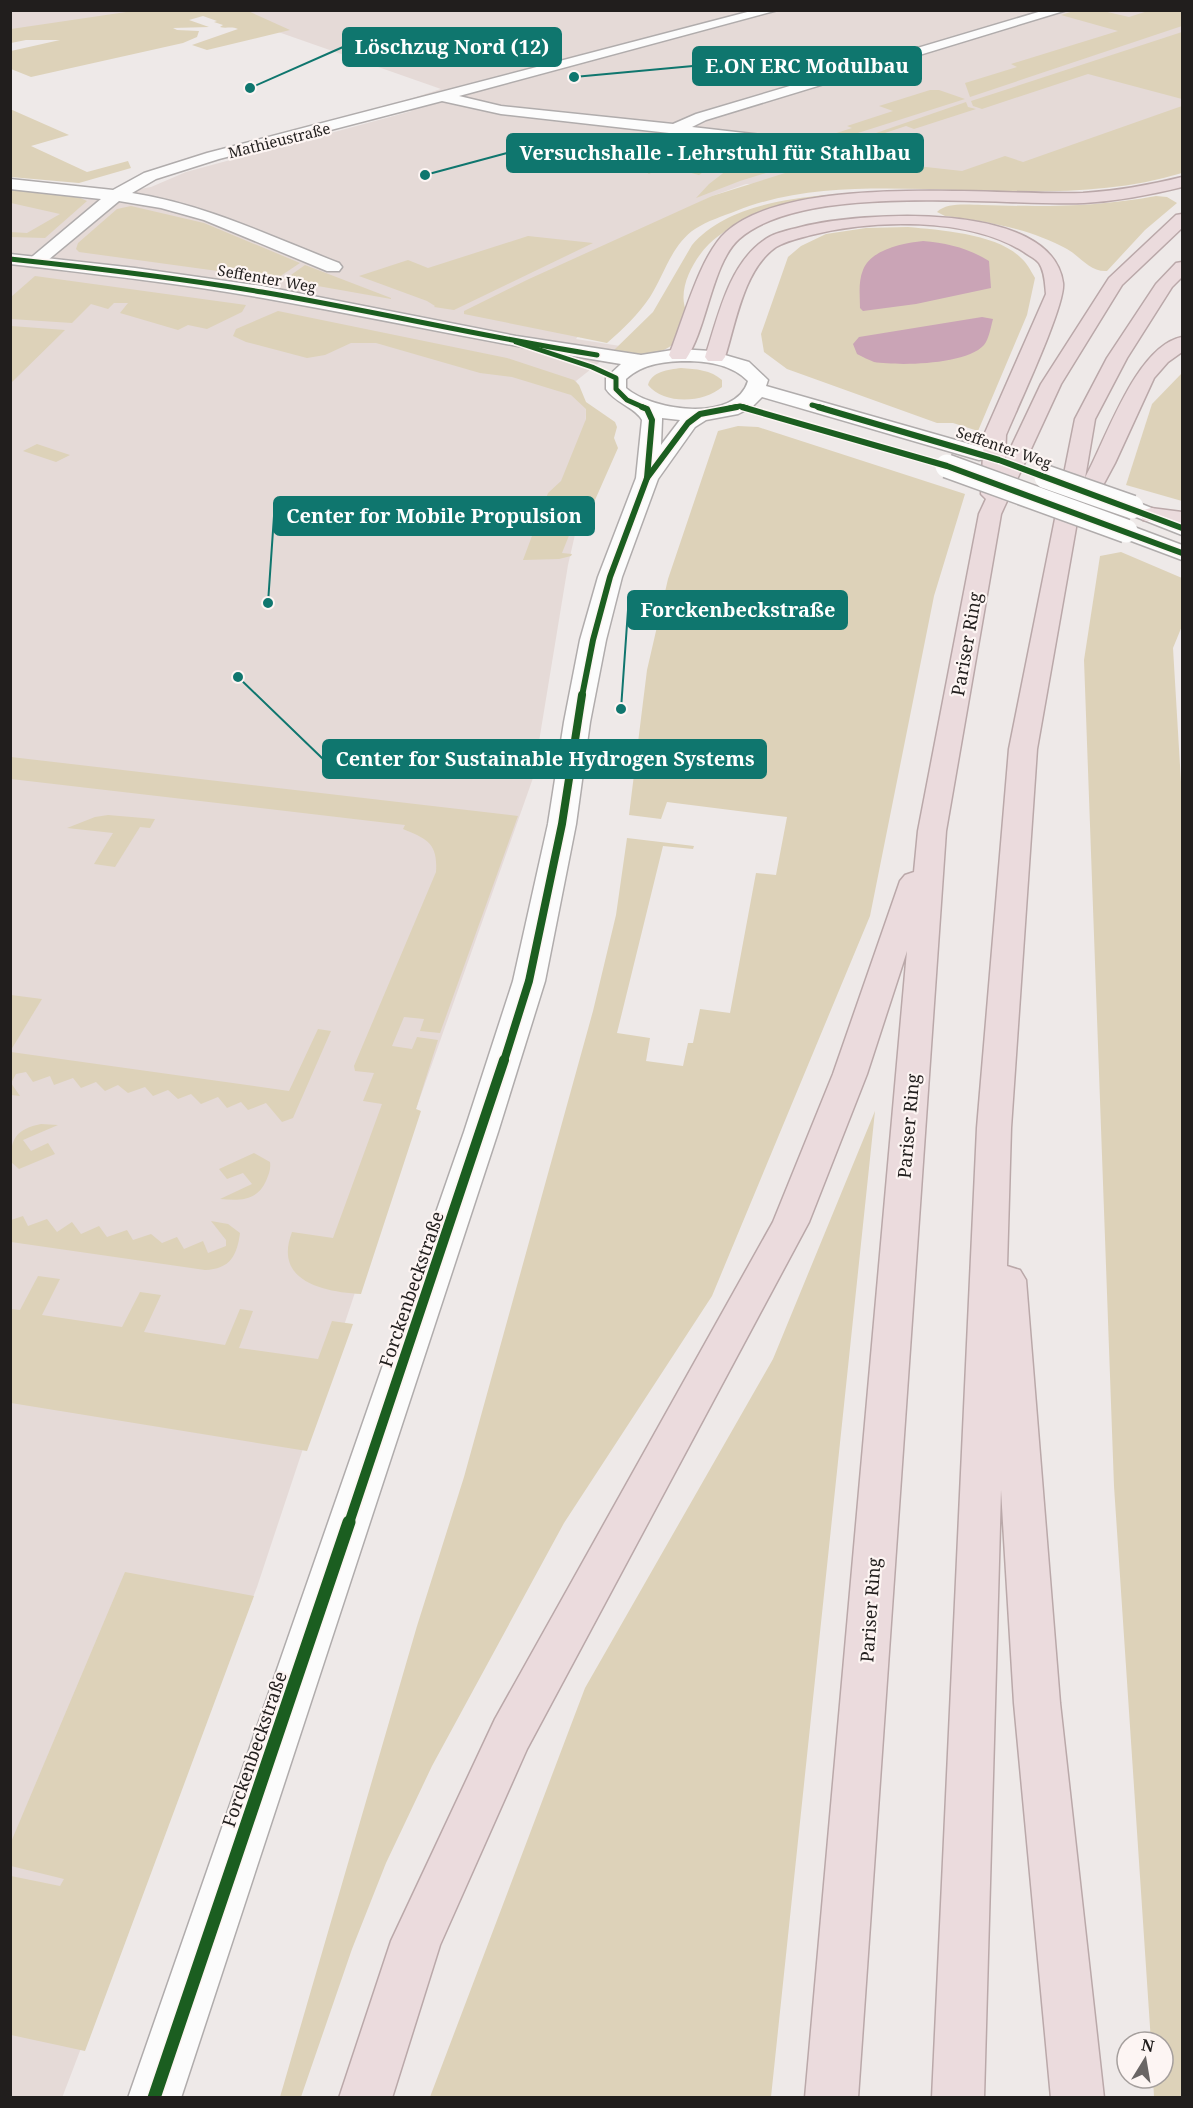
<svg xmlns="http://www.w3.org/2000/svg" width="1193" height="2108" viewBox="0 0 1193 2108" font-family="'Noto Serif',serif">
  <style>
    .built { fill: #e5dad7 }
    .green { fill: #ddd2b9 }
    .water { fill: #caa4b6 }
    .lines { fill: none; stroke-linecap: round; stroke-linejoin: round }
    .street-casing { stroke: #b0acac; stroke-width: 3 }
    .secondary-casing { stroke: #b0acac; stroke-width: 3 }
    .highway-casing { stroke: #baa8a9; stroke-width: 3 }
    .street { fill: #fcfcfc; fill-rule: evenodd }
    .secondary { fill: #fcfcfc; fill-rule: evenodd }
    .highway { fill: #ebdbdd; fill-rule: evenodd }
    .secondary-bridge-casing { stroke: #b0acac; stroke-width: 26; stroke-linecap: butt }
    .secondary-bridge { stroke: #fcfcfc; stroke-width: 23 }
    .cycleway-far4-casing { stroke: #fdf5f3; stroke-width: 8 }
    .cycleway-far3-casing { stroke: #fdf5f3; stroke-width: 9 }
    .cycleway-far2-casing { stroke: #fdf5f3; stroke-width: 11 }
    .cycleway-far1-casing { stroke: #fdf5f3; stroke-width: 14 }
    .cycleway-casing { stroke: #fdf5f3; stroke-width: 16 }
    .cycleway-far4 { stroke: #1b5e20; stroke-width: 5 }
    .cycleway-far3 { stroke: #1b5e20; stroke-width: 6 }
    .cycleway-far2 { stroke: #1b5e20; stroke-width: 8 }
    .cycleway-far1 { stroke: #1b5e20; stroke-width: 10 }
    .cycleway { stroke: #1b5e20; stroke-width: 13 }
    .labels { text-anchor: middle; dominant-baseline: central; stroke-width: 4.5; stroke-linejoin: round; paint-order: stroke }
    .far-street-label { font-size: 15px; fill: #211e1d; stroke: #fdf5f3 }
    .street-label { font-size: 18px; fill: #211e1d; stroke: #fdf5f3 }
    .leader { fill: none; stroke: #0f766e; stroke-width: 2 }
    .callout-dot { fill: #0f766e; stroke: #fdf5f3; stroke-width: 2 }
    .callout { fill: #0f766e; stroke: #0f766e; stroke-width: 2 }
    .callout-label { font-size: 20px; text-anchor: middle; font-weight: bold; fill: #fff }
  </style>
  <rect width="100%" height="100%" fill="#eee9e8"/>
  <!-- built -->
  <g class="built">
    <path d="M11 11H178L11 37Z"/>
    <path d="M218 11H1182V137L1067 175 746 184 712 196 678 213 576 339 620 346 576 381 586 403 585 491 568 565 533 778 416 1109 257 1587 62 2098 10 2097V190L84 199 151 187 186 172 412 111 394 104 441 89Z"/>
  </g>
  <!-- green -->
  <g class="green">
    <path d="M1077 10 1103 11 1129 17 1148 11H1182V26L970 97 965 83 1017 67 1011 64 1118 31 1061 15Z"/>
    <path d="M248 11 290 30 207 50 192 45 238 29C231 26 226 29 220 27L223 25 214 22 217 21 203 16 189 20 209 27 173 28 177 30 199 31 197 37 183 43 31 77 11 69V51L60 40H26L11 43V29L133 11Z"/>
    <path d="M1182 32V99L1088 74 982 109 973 106 971 101Z"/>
    <path d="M930 90H939L965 99 839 139 824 137 852 128 847 126 893 111 879 106Z"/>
    <path d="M966 102 968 107 976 109 914 129 906 126 864 140 875 144 855 146 847 143Z"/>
    <path d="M1182 106V173C1100 198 1010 191 925 189 861 188 796 187 736 211 723 216 707 221 695 229 672 244 664 275 650 297 638 315 623 329 607 343L464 314V311L529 279 712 196 836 157 962 171 1005 156 1023 162Z"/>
    <path d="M10 109 69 135 31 146 87 172 128 161 131 168 79 183 11 177Z"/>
    <path d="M720 144 824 155 740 181 696 198 709 184 744 157 727 155 699 175 665 166 649 174 638 167Z"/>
    <path d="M11 190 76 196 87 201 45 238 11 237 10 232 27 233 60 214 11 203Z"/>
    <path d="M886 192 753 216C738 224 721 232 709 244 693 260 676 291 687 313 684 321 681 331 676 340 665 358 630 355 612 352L653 312 692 245C734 196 827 194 886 192Z"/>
    <path d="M1156 196 1167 197 1177 203 1145 230 1107 271C1090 272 1081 257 1067 249 1029 228 988 222 945 216L937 212C947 202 969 205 982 205 1043 207 1096 207 1156 196Z"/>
    <path d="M131 206 204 223 300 263 276 279 79 252 76 249 78 243 117 209Z"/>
    <path d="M908 227C940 230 998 234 1021 258 1027 263 1031 271 1035 278L1027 315 978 431 953 423H937L787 369 764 352 761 334 788 257 801 246 826 234 866 228Z"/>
    <path d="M528 236 593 243 454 310 434 307 435 306 427 301 359 276 408 260 428 268Z"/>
    <path d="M305 265 391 298V299L284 280Z"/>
    <path d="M35 276 246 305 242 312 207 329 188 325 178 330 120 313 128 303H114L108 309 91 304 72 323 11 319V297Z"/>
    <path d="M278 311 507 358 574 380 579 385 586 402 615 422 617 427 614 438 618 448 580 534 570 533 562 553 572 554 571 556 559 559 523 560 548 493 561 481 586 419V409L571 395 512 377 480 373 376 343H351L325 355 307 358 246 342 233 336 236 329Z"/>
    <path d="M11 326 65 330 11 383 10 326Z"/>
    <path d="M681 368C696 369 711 370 722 380V387C704 403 664 405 648 385 652 371 668 370 681 368Z"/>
    <path d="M1182 373V501L1126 485 1152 404Z"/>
    <path d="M738 426 758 427 965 494 934 596 870 916 712 1296 564 1523 432 1766 386 1863 352 1949 301 2097H280L417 1626 464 1477 593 1011 616 915 627 838 694 846 693 849 663 846 617 1033 650 1038 646 1061 683 1066 688 1043H693L700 1009 730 1013 756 873 776 875 787 817 667 802 661 819 629 815 647 670 668 579 718 431Z"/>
    <path d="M37 444 70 455 56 462 23 451Z"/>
    <path d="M1121 552 1182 578V626L1173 648 1182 799V2098L1154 2097 1153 2078H1163V2042H1151L1114 1486 1084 660 1100 556Z"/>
    <path d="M11 757 518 816 440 1033 420 1031 424 1019 404 1017 392 1046 412 1049 417 1037 438 1040 416 1109 421 1111 361 1294C323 1292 273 1281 292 1232L333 1238 382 1104 363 1101 374 1073 355 1071 354 1066 436 872C438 843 427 839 403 829L405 825 11 779Z"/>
    <path d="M108 815 155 819 150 828 140 827 115 867 94 864 113 833 67 828 95 817Z"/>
    <path d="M11 995 42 999 11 1050 10 995Z"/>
    <path d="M318 1029 331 1031 293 1118 282 1122 266 1103 248 1110 241 1102 227 1108 218 1097 201 1104 191 1094 178 1099 168 1090 153 1096 145 1087 128 1093 118 1085 105 1091 96 1082 81 1088 73 1078 54 1085 50 1076 33 1082 26 1072 16 1074 11 1083 20 1096 11 1095V1052L289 1091Z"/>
    <path d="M875 1111 771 2097H430L585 1688 773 1359Z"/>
    <path d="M41 1124 58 1125 23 1140 31 1151 48 1143 55 1154 19 1169 11 1162C10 1138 17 1129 41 1124Z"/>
    <path d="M254 1153 270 1162C271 1169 269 1174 266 1181 257 1201 240 1201 220 1199L252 1184 243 1173 227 1179 219 1169Z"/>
    <path d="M23 1216 28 1226 47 1219 57 1232 72 1222 81 1234 99 1226 107 1237 127 1230 133 1240 151 1234 162 1243 177 1237 184 1249 203 1241 208 1253 226 1246V1240L211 1221 228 1224 240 1233C237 1256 230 1269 205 1270L11 1242V1220Z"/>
    <path d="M38 1276 60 1279 42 1315 122 1327 140 1292 161 1295 144 1332 225 1345 240 1309 253 1311 239 1348 318 1359 332 1321 353 1324 307 1451 11 1403V1309L20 1310Z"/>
    <path d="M125 1572 254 1596 85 2051 11 2035V1876L60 1886 64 1879 11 1866V1842Z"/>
  </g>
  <!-- water -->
  <g class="water">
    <path d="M923 241C947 243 968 248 989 261L991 288 916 304 863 311 860 308C860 296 858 282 863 270 871 249 904 243 923 241Z"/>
    <path d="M982 317 993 319C991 326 989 339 984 345 966 365 899 366 874 362 869 360 863 357 857 354L853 344 859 337Z"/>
  </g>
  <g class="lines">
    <!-- street casing -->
    <g class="street-casing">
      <path id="street" d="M755 10H778L459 96 501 106 673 124 696 114 1045 10H1067L706 120 692 127 877 148 879 151 871 156 501 114 442 101 219 159 156 179 132 193C207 205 269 236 339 263L342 267 339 271H327L204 220 161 208 119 201 42 265H30L27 261 101 199 10 189V179L113 190 144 173 207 153Z"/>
    </g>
    <!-- secondary casing -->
    <g class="secondary-casing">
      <g id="secondary">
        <path d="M10 254 135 268 262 286 516 336 641 355 679 349 711 351 749 362 768 380 766 386 987 449 990 454 987 459 979 460 762 397 752 407 738 414 706 420 695 427 658 479 622 577 606 640 590 722 576 824 545 981 498 1132 181 2098H128L464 1132 513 981 548 824 564 722 580 640 598 577 636 478 642 420C636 408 615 403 606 389V378L621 364C501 345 382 319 263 298 179 283 95 274 10 264ZM690 361C711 362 732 365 748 381 736 423 652 411 626 388V379C643 363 667 361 690 361ZM662 418 680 420 661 445 662 420Z"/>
        <path d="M1134 501 1182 520V535L1126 513 1123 508 1126 503Z"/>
        <path d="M1126 524 1182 545V560L1118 536 1114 531 1118 526Z"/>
      </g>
    </g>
    <!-- highway casing -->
    <g class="highway-casing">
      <g id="highway">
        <path d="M1182 177V187C1150 195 1117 201 1084 203 997 206 805 181 739 239 712 263 707 329 686 359H672L669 355C683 321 700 255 726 232 794 172 995 196 1083 193 1117 191 1150 185 1182 177Z"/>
        <path d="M1182 214V228L1122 285 1061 384 1001 514 946 831 858 2098H805L907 951 867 1074 809 1222 527 1749 440 1945 392 2098H339L391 1941 495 1719 773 1222 833 1074 900 881 905 875 914 872 918 831 979 514 986 499 981 494 984 435 1046 294C1045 284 1045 272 1039 263 1035 258 1029 256 1024 252 969 217 873 219 811 235 800 238 786 241 776 247 744 269 736 322 725 357L722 361H708L705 357C718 318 728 266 763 241 773 233 789 230 801 227 859 212 1052 199 1063 283 1066 305 1017 408 1006 435L1005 460 1041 384 1109 278 1176 215Z"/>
        <path d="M1182 262V277L1172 287 1127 358 1095 419 1085 478C1106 440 1136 346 1182 337V352L1168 362 1154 378 1115 463 1087 515 1084 520 1077 522 1037 749 1011 1128 1007 1266 1020 1270 1026 1280 1060 1703 1104 2098H1051L1014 1703 1001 1490 984 2098H932L977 1128 1009 749 1075 419 1107 358 1156 284 1176 263Z"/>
        <path d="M1151 508 1182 512V526L1143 520 1140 515 1143 510Z"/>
      </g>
    </g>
    <!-- street -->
    <use href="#street" class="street"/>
    <!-- secondary -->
    <use href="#secondary" class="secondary"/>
    <!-- highway -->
    <use href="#highway" class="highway"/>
    <!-- secondary-bridge casing -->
    <g class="secondary-bridge-casing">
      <g id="secondary-bridge">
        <path d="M947 466 1126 531"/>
        <path d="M1046 477 1132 507"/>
      </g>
    </g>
    <!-- secondary-bridge -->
    <use href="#secondary-bridge" class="secondary-bridge"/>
    <!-- cycleway-far4 casing -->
    <g class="cycleway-far4-casing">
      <g id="cycleway-far4">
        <path d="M10 259C94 268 179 278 262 292 374 311 485 337 597 355"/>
        <path d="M516 342 592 367 616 378V389L627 400 645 408"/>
        <path d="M812 405 823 408"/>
        <path d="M730 408 740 406 747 408"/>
      </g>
    </g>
    <!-- cycleway-far3 casing -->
    <g class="cycleway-far3-casing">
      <g id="cycleway-far3">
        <path d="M742 407 947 466 1182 553"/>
        <path d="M818 407 999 460 1182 528"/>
        <path d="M647 478 688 423 700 414 737 407"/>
        <path d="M582 696 593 640 610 577 647 478 652 420 647 409 642 407"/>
      </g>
    </g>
    <!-- cycleway-far2 casing -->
    <g class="cycleway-far2-casing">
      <path id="cycleway-far2" d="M504 1061 529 981 562 824 582 695"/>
    </g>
    <!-- cycleway-far1 casing -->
    <g class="cycleway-far1-casing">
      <path id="cycleway-far1" d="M349 1523 504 1060"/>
    </g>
    <!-- cycleway casing -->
    <g class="cycleway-casing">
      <path id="cycleway" d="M154 2098 349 1522"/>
    </g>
    <!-- cycleway-far4 -->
    <use href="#cycleway-far4" class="cycleway-far4"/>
    <!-- cycleway-far3 -->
    <use href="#cycleway-far3" class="cycleway-far3"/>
    <!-- cycleway-far2 -->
    <use href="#cycleway-far2" class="cycleway-far2"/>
    <!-- cycleway-far1 -->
    <use href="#cycleway-far1" class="cycleway-far1"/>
    <!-- cycleway -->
    <use href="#cycleway" class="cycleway"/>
  </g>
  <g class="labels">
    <!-- far-street labels -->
    <g class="far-street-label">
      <text transform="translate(279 140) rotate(-14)">Mathieustraße</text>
      <text transform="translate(267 278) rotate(10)">Seffenter Weg</text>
      <text transform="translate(1004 447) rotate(19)">Seffenter Weg</text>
    </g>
    <!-- street labels -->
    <g class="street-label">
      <text transform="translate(966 644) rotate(-80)">Pariser Ring</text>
      <text transform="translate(908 1126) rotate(-85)">Pariser Ring</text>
      <text transform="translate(411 1289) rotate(-71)">Forckenbeckstraße</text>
      <text transform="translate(870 1610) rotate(-86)">Pariser Ring</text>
      <text transform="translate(254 1749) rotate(-71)">Forckenbeckstraße</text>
    </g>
  </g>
  <!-- callouts -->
  <path class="leader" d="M250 88L343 47M574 77L693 66M425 175L507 153M268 603L274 516M621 709L628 610M238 677L323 759"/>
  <g class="callout-dot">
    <circle cx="250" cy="88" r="6"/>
    <circle cx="574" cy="77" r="6"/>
    <circle cx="425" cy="175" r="6"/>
    <circle cx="268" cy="603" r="6"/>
    <circle cx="621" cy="709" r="6"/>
    <circle cx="238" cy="677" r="6"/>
  </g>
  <g class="callout">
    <rect x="343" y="28" width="218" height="38" rx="6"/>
    <rect x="693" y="47" width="228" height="38" rx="6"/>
    <rect x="507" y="134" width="416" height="38" rx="6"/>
    <rect x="274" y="497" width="320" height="38" rx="6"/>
    <rect x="628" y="591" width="219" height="38" rx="6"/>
    <rect x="323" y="740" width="443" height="38" rx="6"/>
  </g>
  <g class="callout-label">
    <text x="452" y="54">Löschzug Nord (12)</text>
    <text x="807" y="73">E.ON ERC Modulbau</text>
    <text x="715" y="160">Versuchshalle - Lehrstuhl für Stahlbau</text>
    <text x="434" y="523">Center for Mobile Propulsion</text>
    <text x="738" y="617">Forckenbeckstraße</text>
    <text x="545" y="766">Center for Sustainable Hydrogen Systems</text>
  </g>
  <!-- border -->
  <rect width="1193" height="2108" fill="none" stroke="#211e1d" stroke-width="24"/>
  <!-- north arrow -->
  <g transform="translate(1145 2060) rotate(11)"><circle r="28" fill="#fdf5f3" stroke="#a59f9d" stroke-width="1.5"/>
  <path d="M0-4.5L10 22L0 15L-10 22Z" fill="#696564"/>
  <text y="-9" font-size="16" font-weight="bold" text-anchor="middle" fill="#211e1d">N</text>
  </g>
</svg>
